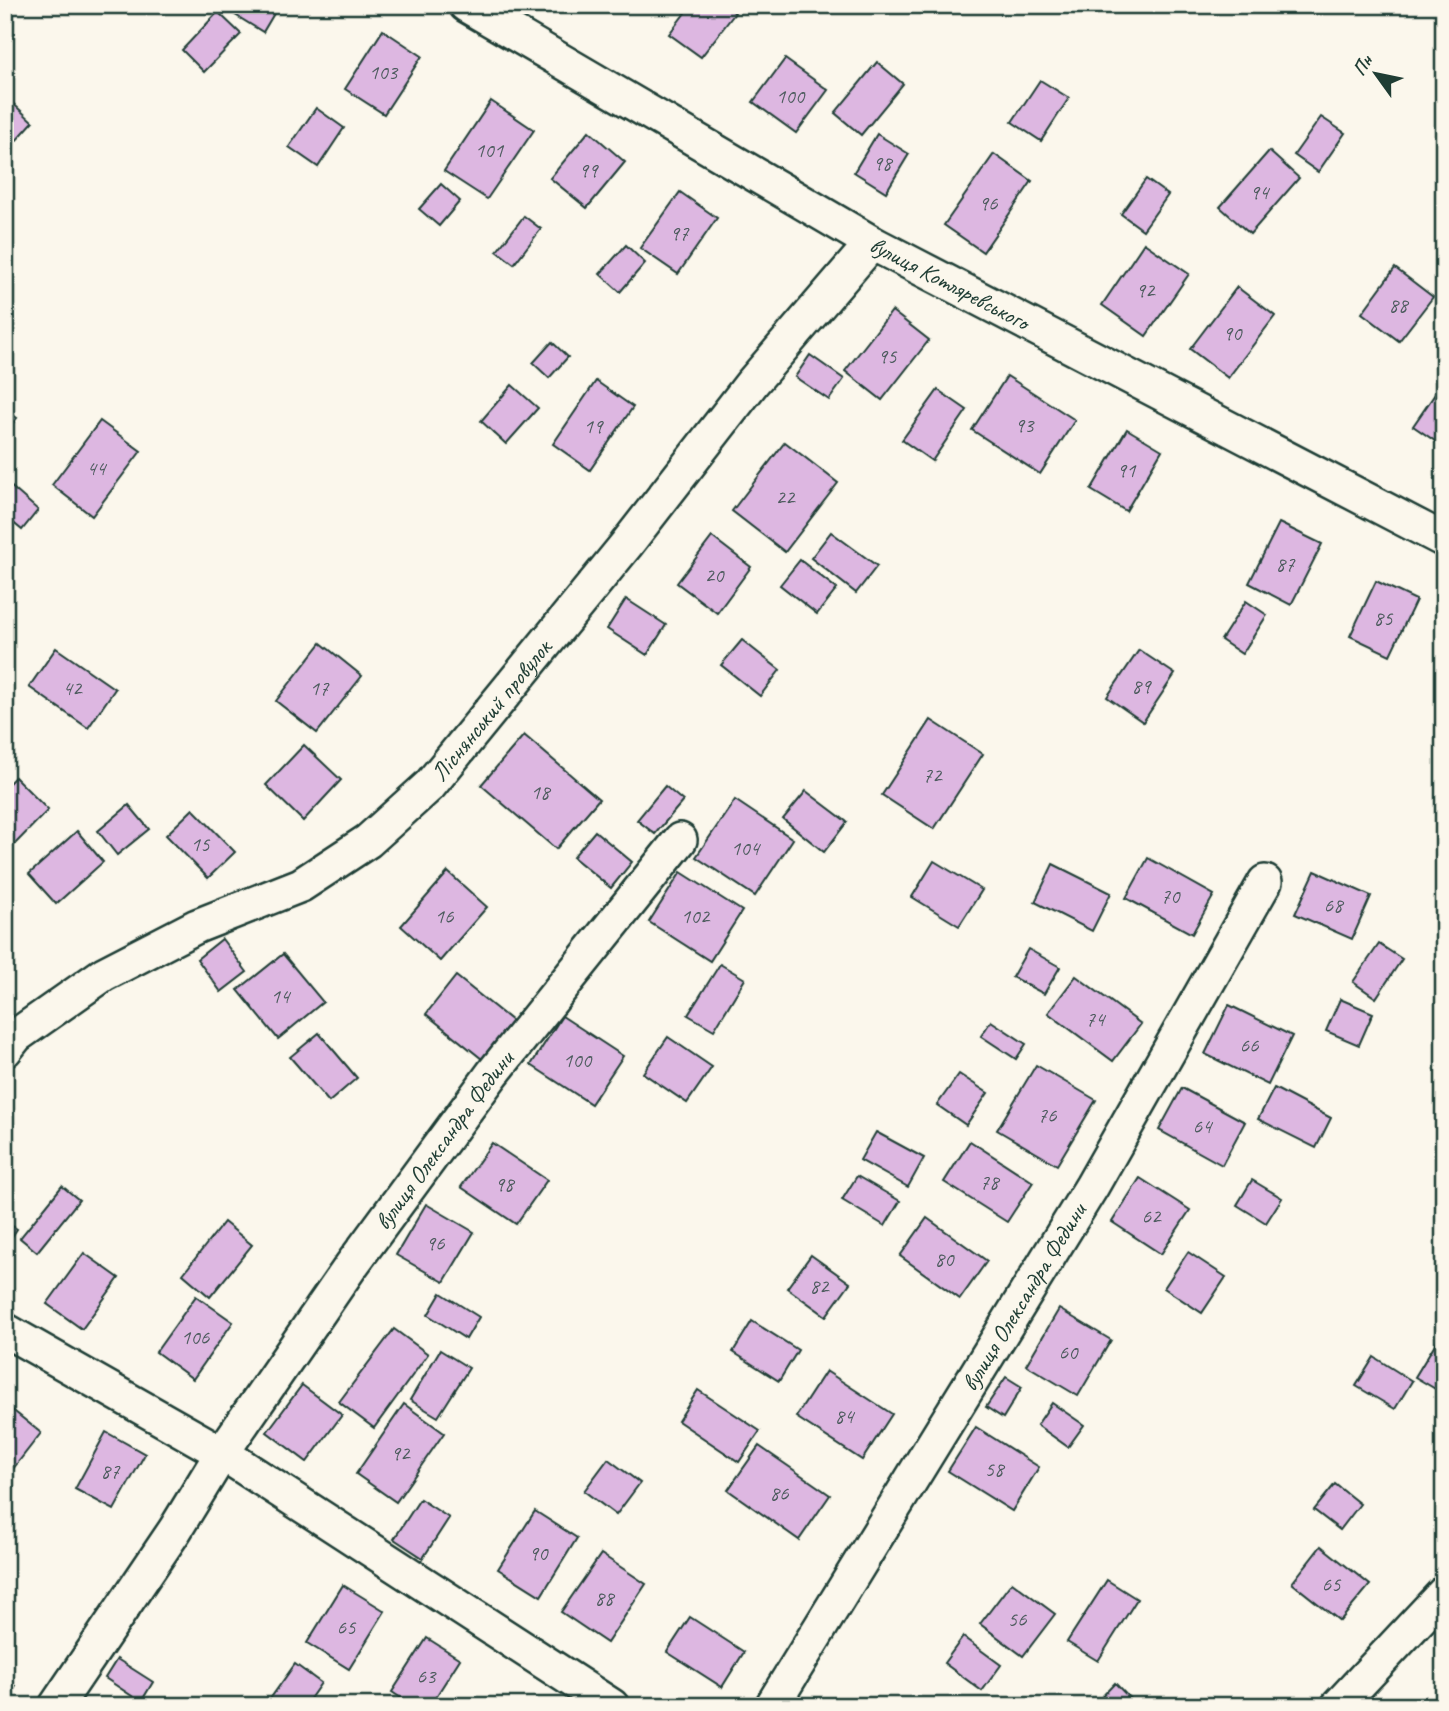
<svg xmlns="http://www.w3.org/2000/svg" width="1449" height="1711" viewBox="0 0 1449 1711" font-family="Caveat,sans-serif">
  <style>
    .building { fill: #ddb7e1; stroke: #1f3d34; stroke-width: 2 }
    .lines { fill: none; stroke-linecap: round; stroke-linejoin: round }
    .minor-casing { stroke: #1f3d34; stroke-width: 38 }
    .minor { stroke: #fbf7ec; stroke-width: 33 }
    .labels { text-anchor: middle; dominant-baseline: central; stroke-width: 6; stroke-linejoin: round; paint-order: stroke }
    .number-label { font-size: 21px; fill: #4e5c5f }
    .street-label { font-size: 24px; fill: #1f3d34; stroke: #fbf7ec }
  </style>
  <rect width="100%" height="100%" fill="#fbf7ec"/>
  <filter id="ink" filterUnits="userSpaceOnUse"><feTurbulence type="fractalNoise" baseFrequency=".0143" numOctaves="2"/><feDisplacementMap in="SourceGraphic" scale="14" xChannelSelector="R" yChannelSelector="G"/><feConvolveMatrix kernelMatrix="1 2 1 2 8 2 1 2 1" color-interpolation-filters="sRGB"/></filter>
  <g filter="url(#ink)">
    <!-- building -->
    <g class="building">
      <path d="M230 5H279L263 32 227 10Z"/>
      <path d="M691 5H725L735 13 701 57 669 34Z"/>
      <path d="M218 12 241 34 204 72 182 50Z"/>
      <path d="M383 30 422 56 384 114 345 89Z"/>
      <path d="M785 59 828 90 796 133 753 102Z"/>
      <path d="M877 62 903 84 861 135 835 113Z"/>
      <path d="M1040 80 1069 98 1041 141 1012 122Z"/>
      <path d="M5 96 33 122 5 153Z"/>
      <path d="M491 101 534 130 487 199 444 171Z"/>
      <path d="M316 108 344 128 318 167 289 147Z"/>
      <path d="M1321 117 1345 133 1318 172 1294 155Z"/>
      <path d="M589 131 625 162 587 208 550 178Z"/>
      <path d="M877 134 909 154 886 192 854 172Z"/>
      <path d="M1269 151 1299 178 1250 234 1220 207Z"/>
      <path d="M994 154 1032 181 983 252 944 225Z"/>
      <path d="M1146 179 1168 195 1143 230 1121 214Z"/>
      <path d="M441 184 460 201 439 226 419 209Z"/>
      <path d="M680 192 717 218 678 274 640 248Z"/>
      <path d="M524 216 541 229 514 264 497 251Z"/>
      <path d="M1144 243 1189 274 1146 336 1102 305Z"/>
      <path d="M626 245 645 263 620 292 600 274Z"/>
      <path d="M1395 268 1433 297 1399 341 1362 313Z"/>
      <path d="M1237 287 1275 316 1228 378 1190 349Z"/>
      <path d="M892 311 929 340 882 400 845 371Z"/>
      <path d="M552 342 568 357 549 378 533 363Z"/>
      <path d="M810 355 844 379 829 400 795 377Z"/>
      <path d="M1007 376 1075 420 1040 474 972 430Z"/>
      <path d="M596 381 633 407 590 470 553 444Z"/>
      <path d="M1444 381V447L1413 426Z"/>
      <path d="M512 385 538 408 506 444 481 421Z"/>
      <path d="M938 390 967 410 932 461 902 440Z"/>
      <path d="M5 409 17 418 5 433Z"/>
      <path d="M100 421 141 451 92 516 52 485Z"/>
      <path d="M1127 429 1162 450 1126 511 1091 490Z"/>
      <path d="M785 442 838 483 785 552 732 511Z"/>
      <path d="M7 483 38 510 22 530 5 516Z"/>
      <path d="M1279 523 1322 544 1291 605 1249 583Z"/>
      <path d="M831 532 877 566 856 593 811 558Z"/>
      <path d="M712 537 751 567 717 613 677 583Z"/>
      <path d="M800 560 837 589 817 614 780 585Z"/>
      <path d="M1376 581 1416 600 1390 655 1350 636Z"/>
      <path d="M626 599 666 625 647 655 607 629Z"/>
      <path d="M1246 601 1267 615 1242 654 1221 640Z"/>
      <path d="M742 640 780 670 760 696 721 665Z"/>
      <path d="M321 643 362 676 317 733 276 701Z"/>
      <path d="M56 648 115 689 88 728 29 687Z"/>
      <path d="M1139 650 1175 674 1143 722 1107 697Z"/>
      <path d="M931 720 983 754 934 829 882 795Z"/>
      <path d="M524 735 599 799 556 849 481 785Z"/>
      <path d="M304 745 341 780 303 821 266 785Z"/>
      <path d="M15 777 48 810 12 847 5 840V787Z"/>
      <path d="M665 786 683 801 655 834 637 820Z"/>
      <path d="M806 791 847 822 824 852 783 819Z"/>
      <path d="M735 800 793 839 755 896 696 857Z"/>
      <path d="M129 805 149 829 117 855 98 831Z"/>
      <path d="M193 809 235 852 208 878 166 835Z"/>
      <path d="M77 831 103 862 56 904 29 874Z"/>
      <path d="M595 831 632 862 611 888 573 857Z"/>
      <path d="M1148 858 1214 895 1192 934 1126 898Z"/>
      <path d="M934 861 982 890 959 926 912 897Z"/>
      <path d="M1053 864 1111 893 1092 931 1035 902Z"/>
      <path d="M1315 871 1371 896 1352 939 1295 914Z"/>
      <path d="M448 872 487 907 440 961 401 926Z"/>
      <path d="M681 872 742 911 710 961 649 922Z"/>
      <path d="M222 939 247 972 221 992 197 959Z"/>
      <path d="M1379 944 1402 959 1376 998 1353 982Z"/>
      <path d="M1028 949 1060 967 1044 994 1012 977Z"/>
      <path d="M283 954 323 1002 278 1039 238 990Z"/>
      <path d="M720 964 745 979 714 1030 688 1015Z"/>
      <path d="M456 976 512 1021 482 1059 426 1014Z"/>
      <path d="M1076 976 1141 1024 1113 1061 1048 1013Z"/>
      <path d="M1340 999 1373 1013 1359 1045 1326 1031Z"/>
      <path d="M1229 1005 1292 1036 1268 1085 1205 1054Z"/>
      <path d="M562 1016 623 1056 591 1104 531 1065Z"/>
      <path d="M991 1021 1026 1044 1016 1059 981 1036Z"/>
      <path d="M319 1033 357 1078 329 1102 290 1057Z"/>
      <path d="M668 1037 712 1067 687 1103 643 1073Z"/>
      <path d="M1036 1065 1096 1100 1057 1165 997 1130Z"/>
      <path d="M959 1074 988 1093 966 1125 937 1105Z"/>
      <path d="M1182 1088 1245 1122 1222 1165 1159 1130Z"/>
      <path d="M1274 1088 1331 1118 1316 1148 1258 1119Z"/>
      <path d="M876 1132 924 1158 908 1187 860 1160Z"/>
      <path d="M970 1141 1033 1182 1007 1222 944 1182Z"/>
      <path d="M492 1143 547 1180 516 1224 461 1187Z"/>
      <path d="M857 1176 900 1201 885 1226 842 1200Z"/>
      <path d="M1140 1178 1190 1210 1161 1254 1112 1222Z"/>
      <path d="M1252 1180 1282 1198 1266 1223 1237 1205Z"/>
      <path d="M62 1186 79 1200 37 1252 20 1238Z"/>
      <path d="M426 1204 474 1232 444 1282 396 1255Z"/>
      <path d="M927 1218 987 1261 960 1299 900 1256Z"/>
      <path d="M5 1221 17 1229 5 1247Z"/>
      <path d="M224 1222 252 1245 210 1297 183 1274Z"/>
      <path d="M1188 1252 1226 1277 1202 1313 1164 1288Z"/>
      <path d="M84 1253 119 1278 82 1329 47 1304Z"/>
      <path d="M811 1255 850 1283 826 1316 787 1288Z"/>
      <path d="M441 1293 479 1317 466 1339 428 1315Z"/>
      <path d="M196 1296 233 1322 193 1379 156 1352Z"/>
      <path d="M1059 1309 1111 1340 1078 1396 1026 1365Z"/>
      <path d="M752 1321 798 1350 779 1381 733 1352Z"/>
      <path d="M394 1329 428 1354 374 1428 339 1402Z"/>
      <path d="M1441 1334 1444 1336V1394L1415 1377Z"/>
      <path d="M440 1350 469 1368 438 1417 410 1400Z"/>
      <path d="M1374 1357 1412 1381 1395 1409 1356 1386Z"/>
      <path d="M826 1371 892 1414 862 1460 796 1417Z"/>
      <path d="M1006 1377 1022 1387 1003 1418 986 1407Z"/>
      <path d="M302 1385 342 1415 307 1462 267 1432Z"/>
      <path d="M698 1390 760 1431 739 1462 678 1421Z"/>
      <path d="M1052 1403 1084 1425 1068 1447 1037 1425Z"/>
      <path d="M5 1404 41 1433 5 1479Z"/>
      <path d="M404 1404 444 1433 396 1502 356 1474Z"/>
      <path d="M976 1427 1039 1467 1012 1511 948 1471Z"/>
      <path d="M106 1432 145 1454 114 1510 75 1489Z"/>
      <path d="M759 1446 830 1495 799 1540 728 1490Z"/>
      <path d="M608 1459 640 1483 616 1515 584 1491Z"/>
      <path d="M1335 1484 1360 1504 1340 1530 1314 1510Z"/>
      <path d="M420 1499 449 1518 423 1558 394 1539Z"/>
      <path d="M535 1511 577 1538 541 1596 498 1569Z"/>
      <path d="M1321 1546 1370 1585 1340 1621 1292 1583Z"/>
      <path d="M601 1554 646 1584 607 1643 561 1612Z"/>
      <path d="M1107 1580 1137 1599 1098 1661 1067 1642Z"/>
      <path d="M1012 1582 1055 1614 1023 1656 980 1624Z"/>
      <path d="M343 1585 385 1611 349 1669 307 1643Z"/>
      <path d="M690 1617 744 1652 722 1687 667 1652Z"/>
      <path d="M963 1637 1001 1665 982 1691 944 1663Z"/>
      <path d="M427 1638 460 1659 430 1706H413L392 1692Z"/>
      <path d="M117 1659 153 1682 141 1702 105 1678Z"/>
      <path d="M295 1664 321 1683 305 1706H265Z"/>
      <path d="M5 1679 16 1686 5 1702Z"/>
      <path d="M1115 1683 1137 1706H1093Z"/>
    </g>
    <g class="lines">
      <!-- minor casing -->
      <g class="minor-casing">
        <g id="minor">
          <path id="s1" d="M466 5 872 243 1444 540"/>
          <path id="s2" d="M5 1050 16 1036 104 974 197 926 301 885 368 841 430 785 626 545 752 383 872 243"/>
          <path d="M5 1330 222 1453 612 1706"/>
          <path id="s3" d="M56 1706 175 1530 222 1453 351 1266 493 1073 680 840"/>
          <path id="s4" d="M772 1706 1092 1186 1265 882"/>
          <path d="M1338 1706 1444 1593"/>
        </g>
      </g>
      <!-- minor -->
      <use href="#minor" class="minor"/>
    </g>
  </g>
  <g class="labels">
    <!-- number labels -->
    <g class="number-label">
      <text x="383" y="72">103</text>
      <text x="790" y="96">100</text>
      <text x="489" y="150">101</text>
      <text x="882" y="163">98</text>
      <text x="588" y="170">99</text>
      <text x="1259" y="192">94</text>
      <text x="988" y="203">96</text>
      <text x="679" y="233">97</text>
      <text x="1145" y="290">92</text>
      <text x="1398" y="305">88</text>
      <text x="1232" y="333">90</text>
      <text x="887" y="356">95</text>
      <text x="1024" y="425">93</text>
      <text x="593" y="426">19</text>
      <text x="96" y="468">44</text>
      <text x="1126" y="470">91</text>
      <text x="785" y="497">22</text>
      <text x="1285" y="564">87</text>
      <text x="714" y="575">20</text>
      <text x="1383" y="618">85</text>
      <text x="1141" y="686">89</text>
      <text x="72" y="688">42</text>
      <text x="319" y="688">17</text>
      <text x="932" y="775">72</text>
      <text x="540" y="792">18</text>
      <text x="200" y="844">15</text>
      <text x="745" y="848">104</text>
      <text x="1170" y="896">70</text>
      <text x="1333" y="905">68</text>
      <text x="444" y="916">16</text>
      <text x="695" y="916">102</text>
      <text x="280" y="996">14</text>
      <text x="1095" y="1019">74</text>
      <text x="1249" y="1045">66</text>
      <text x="577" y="1060">100</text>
      <text x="1047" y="1115">76</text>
      <text x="1202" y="1126">64</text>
      <text x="989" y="1182">78</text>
      <text x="504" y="1184">98</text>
      <text x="1151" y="1216">62</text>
      <text x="435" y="1243">96</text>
      <text x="944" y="1259">80</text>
      <text x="819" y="1286">82</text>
      <text x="195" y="1337">106</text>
      <text x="1068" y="1352">60</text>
      <text x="844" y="1416">84</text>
      <text x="400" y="1453">92</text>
      <text x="994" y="1469">58</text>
      <text x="110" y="1471">87</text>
      <text x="779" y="1493">86</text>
      <text x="538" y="1553">90</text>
      <text x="1331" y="1584">65</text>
      <text x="604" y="1598">88</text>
      <text x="1017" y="1619">56</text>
      <text x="346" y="1627">65</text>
      <text x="426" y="1676">63</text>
    </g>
    <!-- street labels -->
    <g class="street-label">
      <text stroke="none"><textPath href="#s1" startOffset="558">вулиця Котляревського</textPath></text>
      <text stroke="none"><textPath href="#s2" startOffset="602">Ліснянський провулок</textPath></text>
      <text stroke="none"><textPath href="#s3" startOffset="686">вулиця Олександра Федини</textPath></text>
      <text stroke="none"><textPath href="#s4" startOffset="480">вулиця Олександра Федини</textPath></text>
    </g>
  </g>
  <!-- margin -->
  <rect width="1449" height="1711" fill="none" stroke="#fbf7ec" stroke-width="28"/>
  <rect x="14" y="14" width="1421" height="1683" fill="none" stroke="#1f3d34" stroke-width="2.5" filter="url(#ink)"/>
  <!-- north arrow -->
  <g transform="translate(1376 74) rotate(303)" stroke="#fbf7ec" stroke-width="5" paint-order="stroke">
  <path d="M0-5L12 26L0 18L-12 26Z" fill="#1f3d34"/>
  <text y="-10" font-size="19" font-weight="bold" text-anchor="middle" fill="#1f3d34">Пн</text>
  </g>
</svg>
